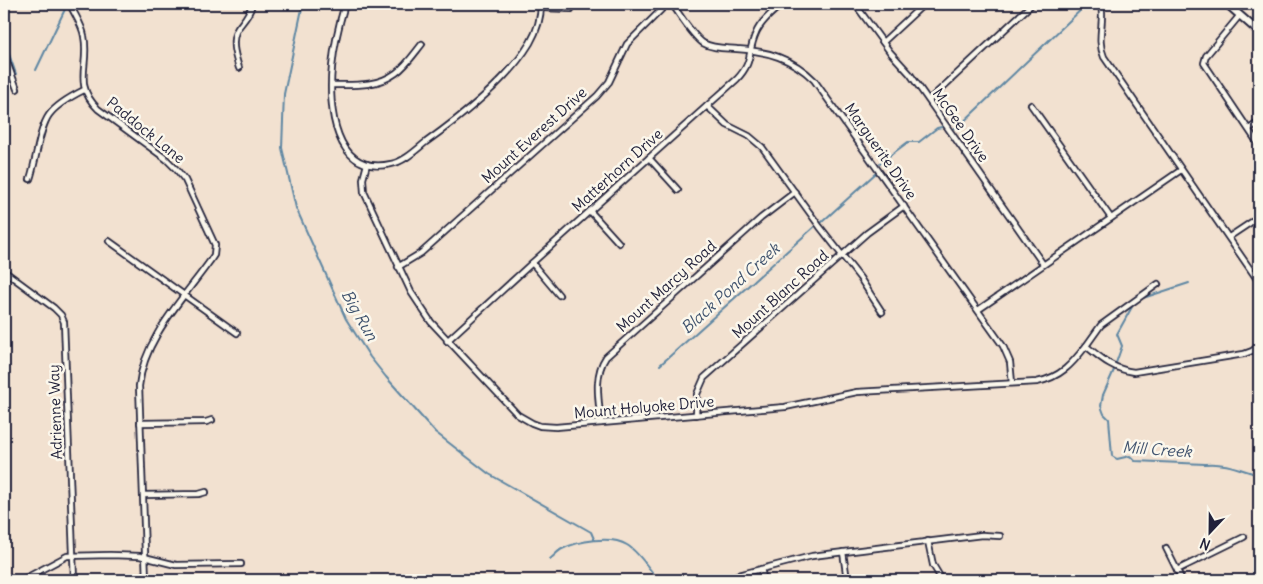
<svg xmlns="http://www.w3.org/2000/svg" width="1263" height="584" viewBox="0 0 1263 584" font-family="Delius,sans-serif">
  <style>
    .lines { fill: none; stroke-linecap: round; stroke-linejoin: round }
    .stream { stroke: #5f87a3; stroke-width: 2 }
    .street-casing { stroke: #22223b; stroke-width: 8 }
    .secondary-casing { stroke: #22223b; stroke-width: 10 }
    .street { stroke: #fbf7ec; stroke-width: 4.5 }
    .secondary { stroke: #fbf7ec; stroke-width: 6 }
    .labels { text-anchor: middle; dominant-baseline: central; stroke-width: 5; stroke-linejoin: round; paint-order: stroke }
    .street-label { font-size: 15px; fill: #22223b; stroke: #fbf7ec }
    .water-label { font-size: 16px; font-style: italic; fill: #41546f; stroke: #fbf7ec }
  </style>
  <rect width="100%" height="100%" fill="#f2e1d0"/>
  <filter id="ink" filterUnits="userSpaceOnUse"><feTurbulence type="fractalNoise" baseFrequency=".02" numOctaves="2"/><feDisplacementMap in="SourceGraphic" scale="10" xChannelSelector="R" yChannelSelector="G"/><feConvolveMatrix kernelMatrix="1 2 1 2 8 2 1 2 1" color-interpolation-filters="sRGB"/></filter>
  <g filter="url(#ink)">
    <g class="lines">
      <!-- stream -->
      <g class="stream">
        <path d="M303 4 284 94 282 148 296 208 346 319 370 357 386 377 435 432 489 474 591 532 594 539"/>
        <path d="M4 40 16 74"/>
        <path d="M36 70 67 5"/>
        <path d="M954 128H957L1087 4"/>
        <path d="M880 163 908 142H919L937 128 942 127"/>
        <path d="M822 222 876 173"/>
        <path d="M1116 363 1122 346 1117 334 1133 305 1140 299 1189 283"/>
        <path d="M660 365 814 227"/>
        <path d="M1114 370 1103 395 1101 406 1104 414 1109 419 1112 456 1117 459 1130 456 1135 461 1205 464C1225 462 1241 470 1259 475"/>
        <path d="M550 559C554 556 558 551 562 549 578 541 611 535 627 545 639 552 649 569 658 580"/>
      </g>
      <!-- street casing -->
      <g class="street-casing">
        <g id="street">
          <path d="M70 4C74 14 82 24 84 36 90 66 72 83 98 109L166 159 177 170 185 180 215 245 214 255 210 261C183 299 144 338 139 386L146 580"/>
          <path d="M345 4C339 24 334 46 332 67 328 106 334 177 391 164 404 162 416 150 426 142 461 117 508 80 530 43 537 31 541 18 541 4"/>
          <path d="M672 4C681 16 691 34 703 43 713 49 726 48 737 49 767 51 792 58 814 80L1003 346 1010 362 1012 383"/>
          <path d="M855 4 890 52 910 74 1043 264"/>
          <path d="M1101 4C1105 22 1096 39 1104 57L1259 282"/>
          <path d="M541 8 571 9"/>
          <path d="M1240 15 1206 56 1204 63 1259 145"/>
          <path d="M883 42 924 4"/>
          <path d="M4 54 17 89"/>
          <path d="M239 68C235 55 230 40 238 28 244 20 250 14 252 4"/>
          <path d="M332 85C354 85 377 87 396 73 406 66 414 54 422 44"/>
          <path d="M929 100 1032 4"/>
          <path d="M1031 105 1111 218"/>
          <path d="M707 106 727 125 749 136 762 147 820 227 860 278 882 312"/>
          <path d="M1249 129 1259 122"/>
          <path d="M649 158 678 190"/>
          <path d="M367 164 363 179 364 192 411 292 431 322 518 415 532 423 540 426 556 427 785 407 857 392 1037 382C1061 377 1072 364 1086 346 1102 359 1113 369 1134 372L1244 354 1252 351 1259 346"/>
          <path d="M30 179C36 162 39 129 49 115 57 104 72 96 84 90"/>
          <path d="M590 211 619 243"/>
          <path d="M1229 237 1259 217"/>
          <path d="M109 241 237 333"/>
          <path d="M532 263 559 295"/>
          <path d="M398 267 421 253 597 96 609 82 627 44 667 4"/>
          <path d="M4 271 54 308 61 315 64 322 74 580"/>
          <path d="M4 282 6 273"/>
          <path d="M978 310 1181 170"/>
          <path d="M447 341 532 263 737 79C754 61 747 52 756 33 761 21 773 12 782 4"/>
          <path d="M1086 346 1101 325 1158 284"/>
          <path d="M696 415 697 394 704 378 867 233 904 206"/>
          <path d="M140 423 206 422 212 420"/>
          <path d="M601 423C599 402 593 376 606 357L761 218 795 192"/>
          <path d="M143 495 199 494 206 492"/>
          <path d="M928 541 933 565 942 580"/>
          <path d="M1166 548 1182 580"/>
          <path d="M843 552 847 580"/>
          <path d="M761 569 764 580"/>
          <path d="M1177 570 1244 537"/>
          <path d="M730 577 812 556 982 535 1000 536"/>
          <path d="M4 578 5 580"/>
          <path d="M22 580 67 556 110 555 140 556 176 565 241 564"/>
        </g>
      </g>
      <!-- secondary casing -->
      <g class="secondary-casing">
        <path id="secondary" d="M1227 4 1259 32"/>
      </g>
      <!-- street -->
      <use href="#street" class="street"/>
      <!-- secondary -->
      <use href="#secondary" class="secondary"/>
    </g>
  </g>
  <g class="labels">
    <!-- street labels -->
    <g class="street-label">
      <text transform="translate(961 125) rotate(55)">McGee Drive</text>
      <text transform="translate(146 130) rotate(39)">Paddock Lane</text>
      <text transform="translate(534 135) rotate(-42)">Mount Everest Drive</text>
      <text transform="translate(881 151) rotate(55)">Marguerite Drive</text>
      <text transform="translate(617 170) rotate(-42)">Matterhorn Drive</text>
      <text transform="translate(666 286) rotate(-42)">Mount Marcy Road</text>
      <text transform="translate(780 294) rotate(-42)">Mount Blanc Road</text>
      <text transform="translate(644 407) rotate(-5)">Mount Holyoke Drive</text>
      <text transform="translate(55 412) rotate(-92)">Adrienne Way</text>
    </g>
    <!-- water labels -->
    <g class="water-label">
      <text transform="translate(730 288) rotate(-42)">Black Pond Creek</text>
      <text transform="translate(360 315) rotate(60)">Big Run</text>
      <text transform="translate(1157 449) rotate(4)">Mill Creek</text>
    </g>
  </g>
  <!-- margin -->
  <rect width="1263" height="584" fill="none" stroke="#fbf7ec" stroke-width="20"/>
  <rect x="10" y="10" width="1243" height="564" fill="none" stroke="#22223b" stroke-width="2" filter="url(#ink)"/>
  <!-- north arrow -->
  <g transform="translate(1210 532) rotate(202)" stroke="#fbf7ec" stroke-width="4" paint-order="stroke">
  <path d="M0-4L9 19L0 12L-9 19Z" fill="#22223b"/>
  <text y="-8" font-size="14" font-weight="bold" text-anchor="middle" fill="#22223b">N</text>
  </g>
</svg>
